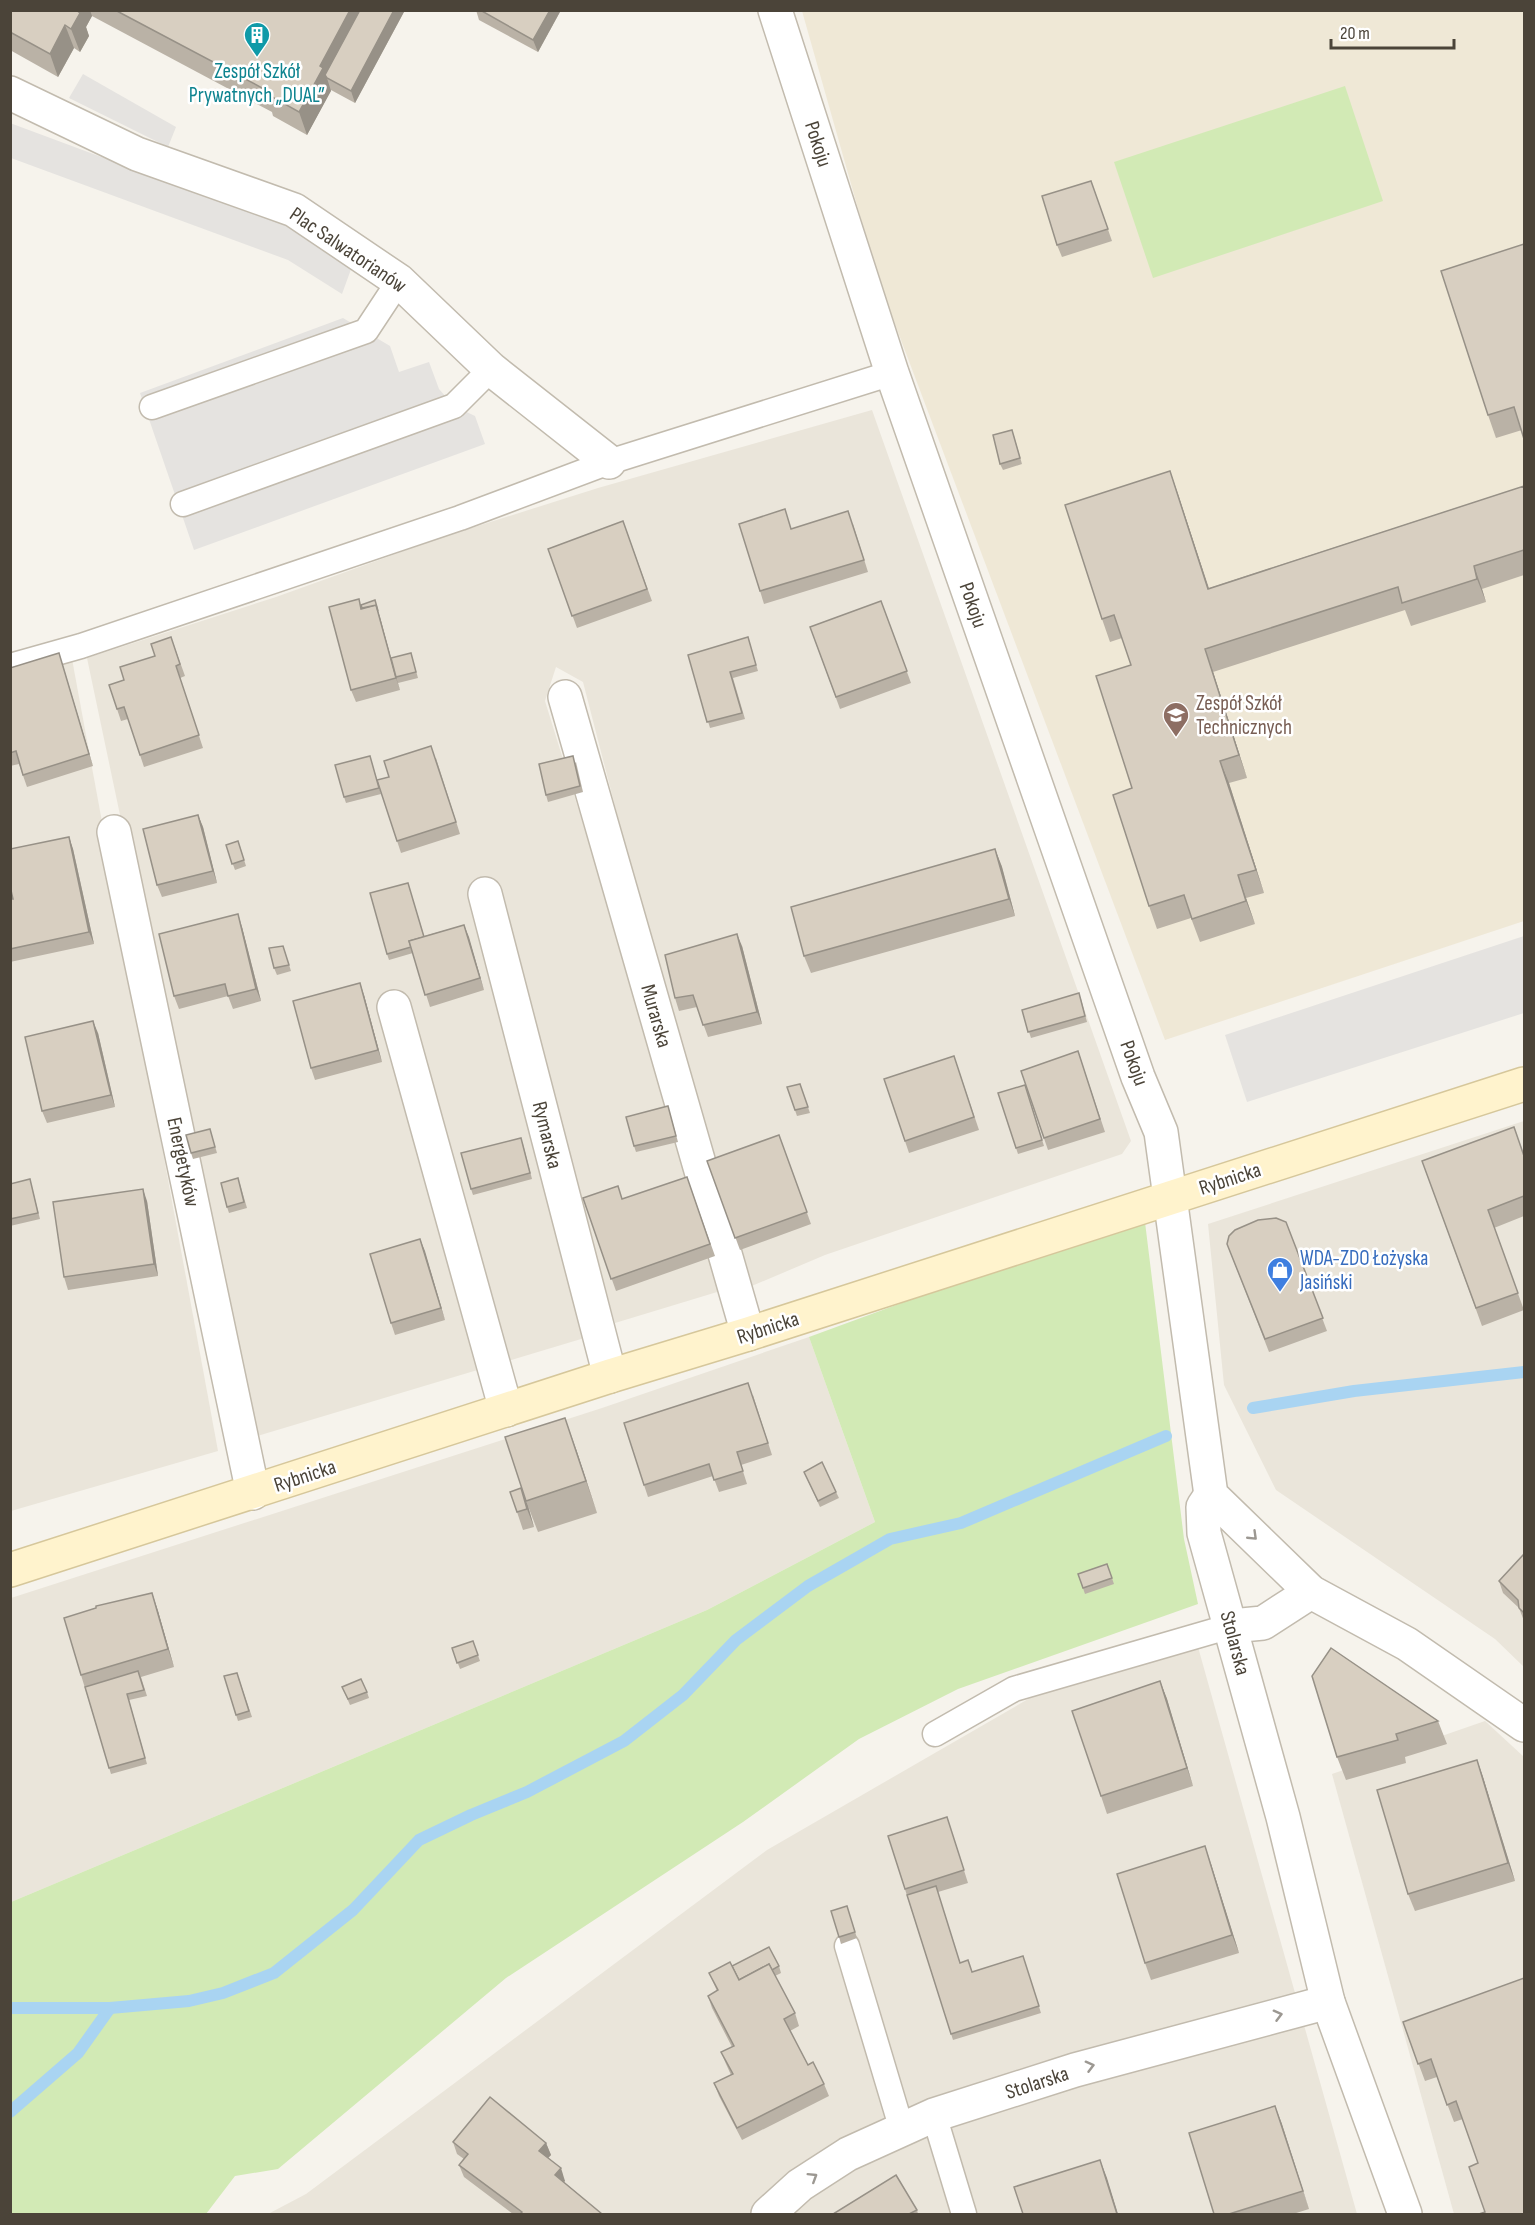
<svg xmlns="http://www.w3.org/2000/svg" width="1535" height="2225" viewBox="0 0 1535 2225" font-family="'Sofia Sans Condensed',sans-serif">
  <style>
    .residential { fill: #eae5da }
    .education { fill: #efe8d6 }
    .green { fill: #d2eab5 }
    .parking { fill: #e5e3e0 }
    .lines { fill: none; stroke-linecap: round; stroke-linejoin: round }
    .stream { stroke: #a9d4f2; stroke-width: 12 }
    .lane-casing { stroke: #c2bbae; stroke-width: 27 }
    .street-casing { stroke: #c2bbae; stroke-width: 36 }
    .secondary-casing { stroke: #d6c79b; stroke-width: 36 }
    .lane { stroke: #fff; stroke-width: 24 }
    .street { stroke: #fff; stroke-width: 33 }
    .secondary { stroke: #fff3cd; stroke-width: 33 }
    .wall { fill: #bab2a6 }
    .shaded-wall { fill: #979187 }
    .building { fill: #d8cfc1; stroke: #979187; stroke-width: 1.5 }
    .oneway { stroke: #9c9892 }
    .labels { text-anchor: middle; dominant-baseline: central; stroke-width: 5; stroke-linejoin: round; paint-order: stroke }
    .culture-label { font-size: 21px; fill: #0d838f; stroke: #fff }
    .street-label { font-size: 21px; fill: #4b4439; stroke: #fff }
    .education-label { font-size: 21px; fill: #785e54; stroke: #fff; text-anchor: start }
    .shop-label { font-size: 21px; fill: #366cbe; stroke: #fff; text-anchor: start }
  </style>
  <rect width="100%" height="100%" fill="#f6f3ec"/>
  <!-- residential -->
  <g class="residential">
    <path d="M872 410 1131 1141 1122 1154 825 1255 740 1291 583 682 556 667 545 701 727 1289 615 1323 490 881 591 1336 251 1438 87 658 276 597 440 538 598 488Z"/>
    <path d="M72 659 218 1451 11 1511V679Z"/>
    <path d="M1524 1121V1667L1495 1639 1276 1490 1224 1385 1208 1224Z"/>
    <path d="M809 1337 875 1522 707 1610 11 1902V1598L602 1408Z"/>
    <path d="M1198 1647 1357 2214H268L306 2194 767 1850 1049 1687Z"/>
    <path d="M1485 1721 1524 1757V2214H1454L1332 1774Z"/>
  </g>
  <!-- education -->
  <path class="education" d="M802 11H1524V921L1165 1040 878 279Z"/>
  <!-- green -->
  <g class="green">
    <path d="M1345 86 1383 201 1153 278 1114 162Z"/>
    <path d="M1144 1214 1184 1539 1198 1604 958 1689 859 1739 743 1822 506 1978 278 2169 235 2176 206 2214H11V1902L707 1610 875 1522 809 1337Z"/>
  </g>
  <!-- parking -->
  <g class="parking">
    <path d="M83 74 176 127 168 147 69 98Z"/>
    <path d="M10 123 298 230 354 261 342 294 288 260 11 158Z"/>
    <path d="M343 318 390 346 399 372 429 362 439 389 454 406 475 416 485 444 194 550 140 393Z"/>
    <path d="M1524 936V1013L1247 1102 1225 1035Z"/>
  </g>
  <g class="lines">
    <!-- stream -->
    <g class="stream">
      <path d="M1253 1408 1354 1391 1524 1372"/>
      <path d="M10 2008H110L189 2001 223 1993 274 1973 353 1910 419 1840 471 1815 527 1792 624 1741 683 1695 736 1640 808 1586 890 1539 961 1523 1166 1436"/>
      <path d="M10 2112 78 2053 110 2008"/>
    </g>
    <!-- lane casing -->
    <g class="lane-casing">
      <g id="lane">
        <path d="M152 407 366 331 399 281"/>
        <path d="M183 504 454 406 491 369"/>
        <path d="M10 666 81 646 460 518 609 462 892 373"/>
        <path d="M935 1734 1014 1689 1231 1626"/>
        <path d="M847 1946 902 2130"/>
        <path d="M934 2115 964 2214"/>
      </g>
    </g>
    <!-- street casing -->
    <g class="street-casing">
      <g id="street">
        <path d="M775 10 892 373 1138 1077 1161 1132 1211 1495 1311 1592 1407 1644 1524 1725"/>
        <path d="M10 93 137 154 294 210 399 281 491 369 609 462"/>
        <path d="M565 697 748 1334"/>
        <path d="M114 832 253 1493"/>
        <path d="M485 894 610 1376"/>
        <path d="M394 1007 506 1410"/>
        <path d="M1211 1495 1203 1507 1204 1533 1283 1817 1328 2002 1405 2214"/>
        <path d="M1231 1626 1263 1623 1311 1592"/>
        <path d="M768 2214 800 2185 848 2154 934 2115 1075 2070 1328 2002"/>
      </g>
    </g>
    <!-- secondary casing -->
    <g class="secondary-casing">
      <path id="secondary" d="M10 1570 610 1376 748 1334 1524 1084"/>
    </g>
    <!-- lane -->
    <use href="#lane" class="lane"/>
    <!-- street -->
    <use href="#street" class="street"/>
    <!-- secondary -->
    <use href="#secondary" class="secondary"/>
  </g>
  <!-- wall -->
  <g class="wall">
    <path d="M10 10H405L355 103 331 90 307 135 273 116 272 112 92 16 86 27 89 36 80 52 74 48 58 77 10 50Z"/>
    <path d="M476 10H561L538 52 479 20Z"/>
    <path d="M1091 181 1112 241 1062 257 1057 245Z"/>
    <path d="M1524 244 1522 430 1496 438 1488 415Z"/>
    <path d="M1014 436 1022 464 1003 470 1000 464Z"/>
    <path d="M1170 471 1209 588 1524 486V575L1482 589 1486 602 1411 626 1405 610 1213 672 1247 778 1229 783 1264 893 1246 898 1255 924 1200 942 1191 918 1157 929 1149 906 1132 788 1131 665 1122 638 1110 642 1102 619Z"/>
    <path d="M623 521 652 601 577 628 548 549Z"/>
    <path d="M853 524 868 572 764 604 760 591 792 529Z"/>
    <path d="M375 600 391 658 411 653 418 678 398 683 400 690 356 702 351 690 361 605Z"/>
    <path d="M881 601 911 683 840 709 810 627Z"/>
    <path d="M171 637 185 676 180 678 203 748 144 767 128 719 121 721 109 685 124 680 155 656Z"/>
    <path d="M748 637 758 671 733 678 745 719 710 728 688 655Z"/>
    <path d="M59 653 93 766 27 787 19 764 10 766V668Z"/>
    <path d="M370 756 377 780 389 777 436 758 460 834 401 853 377 780 381 794 346 803 344 797Z"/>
    <path d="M576 762 583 792 548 802 546 795Z"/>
    <path d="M198 815 203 827 217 883 162 897 157 885Z"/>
    <path d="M69 837 73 849 94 944 10 962V899H13Z"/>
    <path d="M238 841 246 866 235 870 226 845Z"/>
    <path d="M995 849 1002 867 1015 916 811 973 804 956Z"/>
    <path d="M408 883 424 936 464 925 484 990 430 1007 413 953 389 960 387 954Z"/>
    <path d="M242 927 261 1001 233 1009 228 996 179 1009 174 996Z"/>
    <path d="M283 946 291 971 277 975 274 968Z"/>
    <path d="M742 946 762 1024 708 1037 697 1007 679 1011 675 998Z"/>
    <path d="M364 995 382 1062 315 1080 311 1068Z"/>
    <path d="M1081 999 1087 1022 1031 1038 1022 1010Z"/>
    <path d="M98 1033 115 1107 47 1123 42 1111Z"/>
    <path d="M1078 1051 1105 1132 1048 1150 1021 1071Z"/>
    <path d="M954 1056 979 1130 909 1153 884 1079Z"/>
    <path d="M800 1084 810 1113 797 1116 787 1087Z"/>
    <path d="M1025 1085 1044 1146 1018 1154 998 1093Z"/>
    <path d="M670 1113 678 1142 636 1152 634 1146Z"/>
    <path d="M210 1129 217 1153 193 1159 191 1153Z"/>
    <path d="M779 1135 811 1224 740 1250 707 1161Z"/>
    <path d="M523 1144 532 1179 473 1195 471 1189Z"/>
    <path d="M1524 1156V1216L1494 1228 1524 1310 1482 1326 1422 1161Z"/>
    <path d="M687 1177 715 1256 616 1291 583 1198 623 1199Z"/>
    <path d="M30 1179 40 1219 10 1226V1184Z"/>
    <path d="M240 1184 247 1208 229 1213 227 1207Z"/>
    <path d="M147 1201 158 1276 68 1290 64 1277Z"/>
    <path d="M1286 1222 1327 1331 1269 1352 1227 1244Z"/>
    <path d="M420 1239 445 1320 395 1335 391 1323Z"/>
    <path d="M753 1395 772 1455 741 1465 747 1484 719 1492 713 1476 648 1497 644 1485Z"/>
    <path d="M576 1449 597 1513 538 1532 526 1501Z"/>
    <path d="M804 1472 836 1492 839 1498 820 1507Z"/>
    <path d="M521 1488 528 1506 534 1527 523 1530 517 1512Z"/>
    <path d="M1524 1554V1621L1519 1608 1503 1593 1499 1581Z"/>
    <path d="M1107 1564 1114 1584 1085 1594 1078 1574Z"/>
    <path d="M152 1593 158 1611 174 1667 141 1677 147 1696 129 1700 147 1764 111 1774 81 1675Z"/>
    <path d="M473 1641 480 1661 460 1669 452 1648Z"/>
    <path d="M237 1673 252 1717 238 1721 224 1676Z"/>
    <path d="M1312 1676 1438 1721 1447 1744 1405 1757 1406 1763 1346 1780 1337 1757Z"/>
    <path d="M1160 1681 1167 1699 1193 1786 1107 1814 1101 1796Z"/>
    <path d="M342 1687 367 1692 369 1698 350 1705Z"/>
    <path d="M1477 1760 1483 1777 1515 1881 1415 1911 1408 1894Z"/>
    <path d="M947 1817 968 1883 938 1892 960 1963 972 1972 1023 1956 1041 2013 953 2040 888 1836Z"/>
    <path d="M1211 1864 1239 1953 1151 1980 1145 1963Z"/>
    <path d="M847 1906 857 1938 841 1944 839 1937Z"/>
    <path d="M732 1966H779L781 1973 775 1976 795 2013 799 2026 790 2031 808 2065 824 2084 829 2096 742 2140 719 2096 714 2083 731 2075 726 2064 721 2052 732 2047 712 2008 708 1996 717 1991 709 1973Z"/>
    <path d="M1524 1978 1485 2212 1478 2163 1463 2119 1454 2122 1437 2077 1425 2081 1403 2022Z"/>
    <path d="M1275 2106 1309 2209 1293 2214H1214Z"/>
    <path d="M453 2142 546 2143 551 2155 548 2158 565 2181 564 2182 602 2214H513L464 2177 459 2165 464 2159 457 2154Z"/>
    <path d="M917 2210 918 2214H833Z"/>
  </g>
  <!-- shaded-wall -->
  <g class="shaded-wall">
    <path d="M75 10H90L92 16 86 27 89 36 80 52 71 29Z"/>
    <path d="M350 10H371L327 78 331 91 307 135 299 112 320 66Z"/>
    <path d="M394 10H405L355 103 351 91Z"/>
    <path d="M550 10H561L538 52 533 40Z"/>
    <path d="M65 25 74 48 58 77 50 54Z"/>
    <path d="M1170 471 1178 494 1216 611 1208 589Z"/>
    <path d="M1474 566 1482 589 1486 602 1477 579Z"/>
    <path d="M376 605 380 617 396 677 400 690 396 678Z"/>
    <path d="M1205 649 1213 672 1247 778 1239 755Z"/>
    <path d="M59 653 63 666 93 766 89 754Z"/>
    <path d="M1220 761 1229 783 1264 893 1256 870Z"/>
    <path d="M198 815 203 827 217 883 213 871Z"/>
    <path d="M69 837 73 849 94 944 89 932Z"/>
    <path d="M995 849 1002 867 1015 916 1009 899Z"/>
    <path d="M1238 875 1246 898 1255 924 1246 901Z"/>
    <path d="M238 914 242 927 261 1001 256 989Z"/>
    <path d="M464 925 469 937 484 990 480 978Z"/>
    <path d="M737 934 742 946 762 1024 757 1012Z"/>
    <path d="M360 983 364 995 382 1062 378 1050Z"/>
    <path d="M93 1021 98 1033 115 1107 111 1095Z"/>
    <path d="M143 1189 147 1201 158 1276 154 1264Z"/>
    <path d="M420 1239 425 1251 445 1320 441 1308Z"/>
    <path d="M565 1418 576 1449 597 1513 586 1481Z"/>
    <path d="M521 1488 528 1506 534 1527 527 1509Z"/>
    <path d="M152 1593 158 1611 174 1667 168 1649Z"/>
    <path d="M1160 1681 1167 1699 1193 1786 1187 1768Z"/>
    <path d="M1477 1760 1483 1777 1515 1881 1508 1863Z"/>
    <path d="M1205 1846 1211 1864 1239 1953 1232 1935Z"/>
    <path d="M1275 2106 1282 2124 1309 2209 1303 2191Z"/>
    <path d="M546 2143 551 2155 543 2163 539 2151Z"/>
    <path d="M1100 2160 1107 2178 1118 2214H1117Z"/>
    <path d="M561 2168 565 2181 559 2187 555 2175Z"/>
  </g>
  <!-- building -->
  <g class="building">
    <path d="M10 10H76L80 13 71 29 65 25 50 54 10 32Z"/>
    <path d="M115 10H350L320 66 323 68 299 112 265 93 266 90Z"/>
    <path d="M360 10H394L351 91 327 78 325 75Z"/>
    <path d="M480 10H550L533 40Z"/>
    <path d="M1091 181 1108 229 1057 245 1042 196Z"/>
    <path d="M1524 244V439L1514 407 1488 415 1441 271Z"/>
    <path d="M1012 430 1020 458 1000 464 993 435Z"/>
    <path d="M1170 471 1208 589 1524 486V550L1474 566 1477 579 1402 603 1398 587 1205 649 1239 755 1220 761 1256 870 1238 875 1246 901 1192 919 1184 895 1149 906 1113 795 1132 788 1096 676 1131 665 1114 615 1102 619 1065 505Z"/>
    <path d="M785 509 791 529 848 511 864 560 760 591 739 524Z"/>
    <path d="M623 521 647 589 572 616 548 549Z"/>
    <path d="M359 599 361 609 376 605 396 678 351 690 329 607Z"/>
    <path d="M375 600 378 611 376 605 362 608 361 605Z"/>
    <path d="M881 601 907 671 836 697 810 627Z"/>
    <path d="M171 637 180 664 176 666 199 735 140 755 124 707 117 709 109 685 124 680 120 667 155 656 151 644Z"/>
    <path d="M748 637 756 665 730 672 742 713 707 722 688 655Z"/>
    <path d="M59 653 89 754 23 775 16 751 10 753V668Z"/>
    <path d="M411 653 416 672 396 677 391 658Z"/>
    <path d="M431 746 456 822 397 841 377 780 389 777 384 761Z"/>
    <path d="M370 756 379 788 344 797 335 765Z"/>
    <path d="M573 756 580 786 546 795 539 764Z"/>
    <path d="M198 815 213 871 157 885 143 829Z"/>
    <path d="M69 837 89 932 10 949V899H13L10 886V849Z"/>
    <path d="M238 841 244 860 232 864 226 845Z"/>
    <path d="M995 849 1009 899 804 956 791 907Z"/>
    <path d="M408 883 424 937 409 941 411 947 387 954 370 893Z"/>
    <path d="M238 914 256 989 228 996 225 984 174 996 159 934Z"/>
    <path d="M464 925 480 978 425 995 409 941Z"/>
    <path d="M737 934 757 1012 703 1025 693 995 675 998 665 955Z"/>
    <path d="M283 946 289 965 274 968 269 948Z"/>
    <path d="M360 983 378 1050 311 1068 293 1001Z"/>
    <path d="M1079 993 1085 1016 1028 1032 1022 1010Z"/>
    <path d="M93 1021 111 1095 42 1111 25 1037Z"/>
    <path d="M1078 1051 1100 1119 1044 1138 1021 1071Z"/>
    <path d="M954 1056 974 1117 905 1141 884 1079Z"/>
    <path d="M800 1084 808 1107 795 1110 787 1087Z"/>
    <path d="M1025 1085 1042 1140 1016 1148 998 1093Z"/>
    <path d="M668 1106 676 1136 634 1146 626 1117Z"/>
    <path d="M1514 1127 1524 1156V1196L1488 1210 1518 1293 1476 1308 1422 1161Z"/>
    <path d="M210 1129 215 1147 191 1153 186 1135Z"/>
    <path d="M779 1135 807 1212 735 1238 707 1161Z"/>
    <path d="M521 1138 530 1173 471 1189 461 1153Z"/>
    <path d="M687 1177 710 1244 611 1279 583 1198 618 1186 622 1199Z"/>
    <path d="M238 1178 244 1202 227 1207 221 1183Z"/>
    <path d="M30 1179 38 1213 10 1219V1184Z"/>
    <path d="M143 1189 154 1264 64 1277 53 1202Z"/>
    <path d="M1276 1218 1286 1222 1323 1318 1265 1339 1227 1244 1229 1236 1235 1230 1258 1220Z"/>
    <path d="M420 1239 441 1308 391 1323 370 1254Z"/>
    <path d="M748 1383 768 1443 737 1452 743 1471 714 1480 709 1464 644 1485 624 1423Z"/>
    <path d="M565 1418 586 1481 526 1501 505 1437Z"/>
    <path d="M822 1462 836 1492 818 1501 804 1472Z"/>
    <path d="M521 1488 527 1509 517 1512 510 1492Z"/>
    <path d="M1524 1554V1613L1519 1608 1518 1600 1499 1581Z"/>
    <path d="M1107 1564 1112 1578 1083 1588 1078 1574Z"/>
    <path d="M152 1593 168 1649 81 1675 64 1618 96 1608V1606Z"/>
    <path d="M473 1641 478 1655 457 1663 452 1648Z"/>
    <path d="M1331 1648 1438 1721 1396 1734 1398 1740 1337 1757 1312 1676Z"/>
    <path d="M138 1671 144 1690 127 1694 145 1758 109 1768 85 1687Z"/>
    <path d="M237 1673 249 1711 236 1715 224 1676Z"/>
    <path d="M361 1679 367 1692 348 1699 342 1687Z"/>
    <path d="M1160 1681 1187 1768 1101 1796 1072 1711Z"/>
    <path d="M1477 1760 1508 1863 1408 1894 1377 1790Z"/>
    <path d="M947 1817 964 1870 905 1889 888 1836Z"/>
    <path d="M1205 1846 1232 1935 1145 1963 1117 1874Z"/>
    <path d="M936 1886 960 1963 968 1960 972 1972 1023 1956 1039 2006 951 2034 907 1895Z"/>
    <path d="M847 1906 855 1932 839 1937 831 1911Z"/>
    <path d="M769 1947 779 1966 772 1970 769 1964 739 1980 732 1966Z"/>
    <path d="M730 1962 739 1980 769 1964 795 2013 784 2019 808 2065 813 2062 824 2084 737 2128 714 2083 733 2074 721 2052 734 2046 708 1996 718 1990 709 1973Z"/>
    <path d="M1524 1978V2214H1479L1485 2212 1469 2167 1478 2163 1456 2101 1447 2105 1431 2059 1418 2064 1403 2022Z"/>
    <path d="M490 2097 546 2143 539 2151 561 2168 555 2175 602 2214H520L522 2212 459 2165 468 2154 453 2142Z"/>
    <path d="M1275 2106 1303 2191 1229 2214H1214L1189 2133Z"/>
    <path d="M1100 2160 1117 2214H1023L1014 2187Z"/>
    <path d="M896 2175 917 2210 909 2214H833Z"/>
  </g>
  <!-- one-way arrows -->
  <defs><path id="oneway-chevron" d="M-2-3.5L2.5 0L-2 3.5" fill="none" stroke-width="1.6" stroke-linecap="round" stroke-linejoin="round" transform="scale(1.5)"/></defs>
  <g class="oneway">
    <use href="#oneway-chevron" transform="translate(1253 1536) rotate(44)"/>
    <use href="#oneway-chevron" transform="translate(1278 2015) rotate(-15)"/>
    <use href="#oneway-chevron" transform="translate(1090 2066) rotate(-15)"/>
    <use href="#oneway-chevron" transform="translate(813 2177) rotate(-32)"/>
  </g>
  <!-- icons -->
  <defs>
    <g id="building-pin" transform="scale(1.35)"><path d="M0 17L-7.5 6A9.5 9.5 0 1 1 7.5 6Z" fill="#0f9aa8" stroke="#fff"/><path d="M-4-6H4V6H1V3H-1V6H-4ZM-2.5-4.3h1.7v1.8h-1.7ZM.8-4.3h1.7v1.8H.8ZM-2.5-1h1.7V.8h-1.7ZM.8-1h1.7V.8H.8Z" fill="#fff"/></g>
    <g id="school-pin" transform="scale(1.35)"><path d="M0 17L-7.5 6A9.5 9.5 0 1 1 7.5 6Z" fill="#8d6e63" stroke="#fff"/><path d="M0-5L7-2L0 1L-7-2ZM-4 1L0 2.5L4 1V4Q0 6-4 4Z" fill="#fff"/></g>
    <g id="shop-pin" transform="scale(1.35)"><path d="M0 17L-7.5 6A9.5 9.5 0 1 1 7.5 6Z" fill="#3f7fe0" stroke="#fff"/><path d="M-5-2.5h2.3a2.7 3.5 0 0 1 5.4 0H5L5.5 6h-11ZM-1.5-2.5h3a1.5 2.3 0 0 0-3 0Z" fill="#fff"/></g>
  </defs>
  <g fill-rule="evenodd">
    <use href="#building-pin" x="257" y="35"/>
    <use href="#school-pin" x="1176" y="715"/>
    <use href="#shop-pin" x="1280" y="1270"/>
  </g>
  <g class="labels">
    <!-- culture labels -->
    <g class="culture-label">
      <text x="257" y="71">Zespół Szkół<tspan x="257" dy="24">Prywatnych „DUAL”</tspan></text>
    </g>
    <!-- street labels -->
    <g class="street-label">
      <text transform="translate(818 144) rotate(72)">Pokoju</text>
      <text transform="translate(348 250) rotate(34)">Plac Salwatorianów</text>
      <text transform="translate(973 605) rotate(71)">Pokoju</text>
      <text transform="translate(656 1016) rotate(74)">Murarska</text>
      <text transform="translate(1134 1063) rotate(70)">Pokoju</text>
      <text transform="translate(547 1135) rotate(76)">Rymarska</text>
      <text transform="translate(183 1162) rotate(78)">Energetyków</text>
      <text transform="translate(1230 1179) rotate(-18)">Rybnicka</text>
      <text transform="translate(768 1328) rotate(-18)">Rybnicka</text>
      <text transform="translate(305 1476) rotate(-18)">Rybnicka</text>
      <text transform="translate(1235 1643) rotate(75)">Stolarska</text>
      <text transform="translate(1037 2083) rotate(-18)">Stolarska</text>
    </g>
    <!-- education labels -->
    <g class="education-label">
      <text x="1196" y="703">Zespół Szkół<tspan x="1196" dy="24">Technicznych</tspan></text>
    </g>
    <!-- shop labels -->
    <g class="shop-label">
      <text x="1300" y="1258">WDA-ZDO Łożyska<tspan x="1300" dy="24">Jasiński</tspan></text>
    </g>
  </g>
  <!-- border -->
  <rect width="1535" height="2225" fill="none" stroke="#4b4439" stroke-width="24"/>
  <!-- scale -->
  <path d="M1331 39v9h123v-9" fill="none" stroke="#4b4439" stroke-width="3"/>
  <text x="1340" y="39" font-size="18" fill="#4b4439" stroke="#ffffff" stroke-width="4.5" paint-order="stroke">20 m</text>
</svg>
